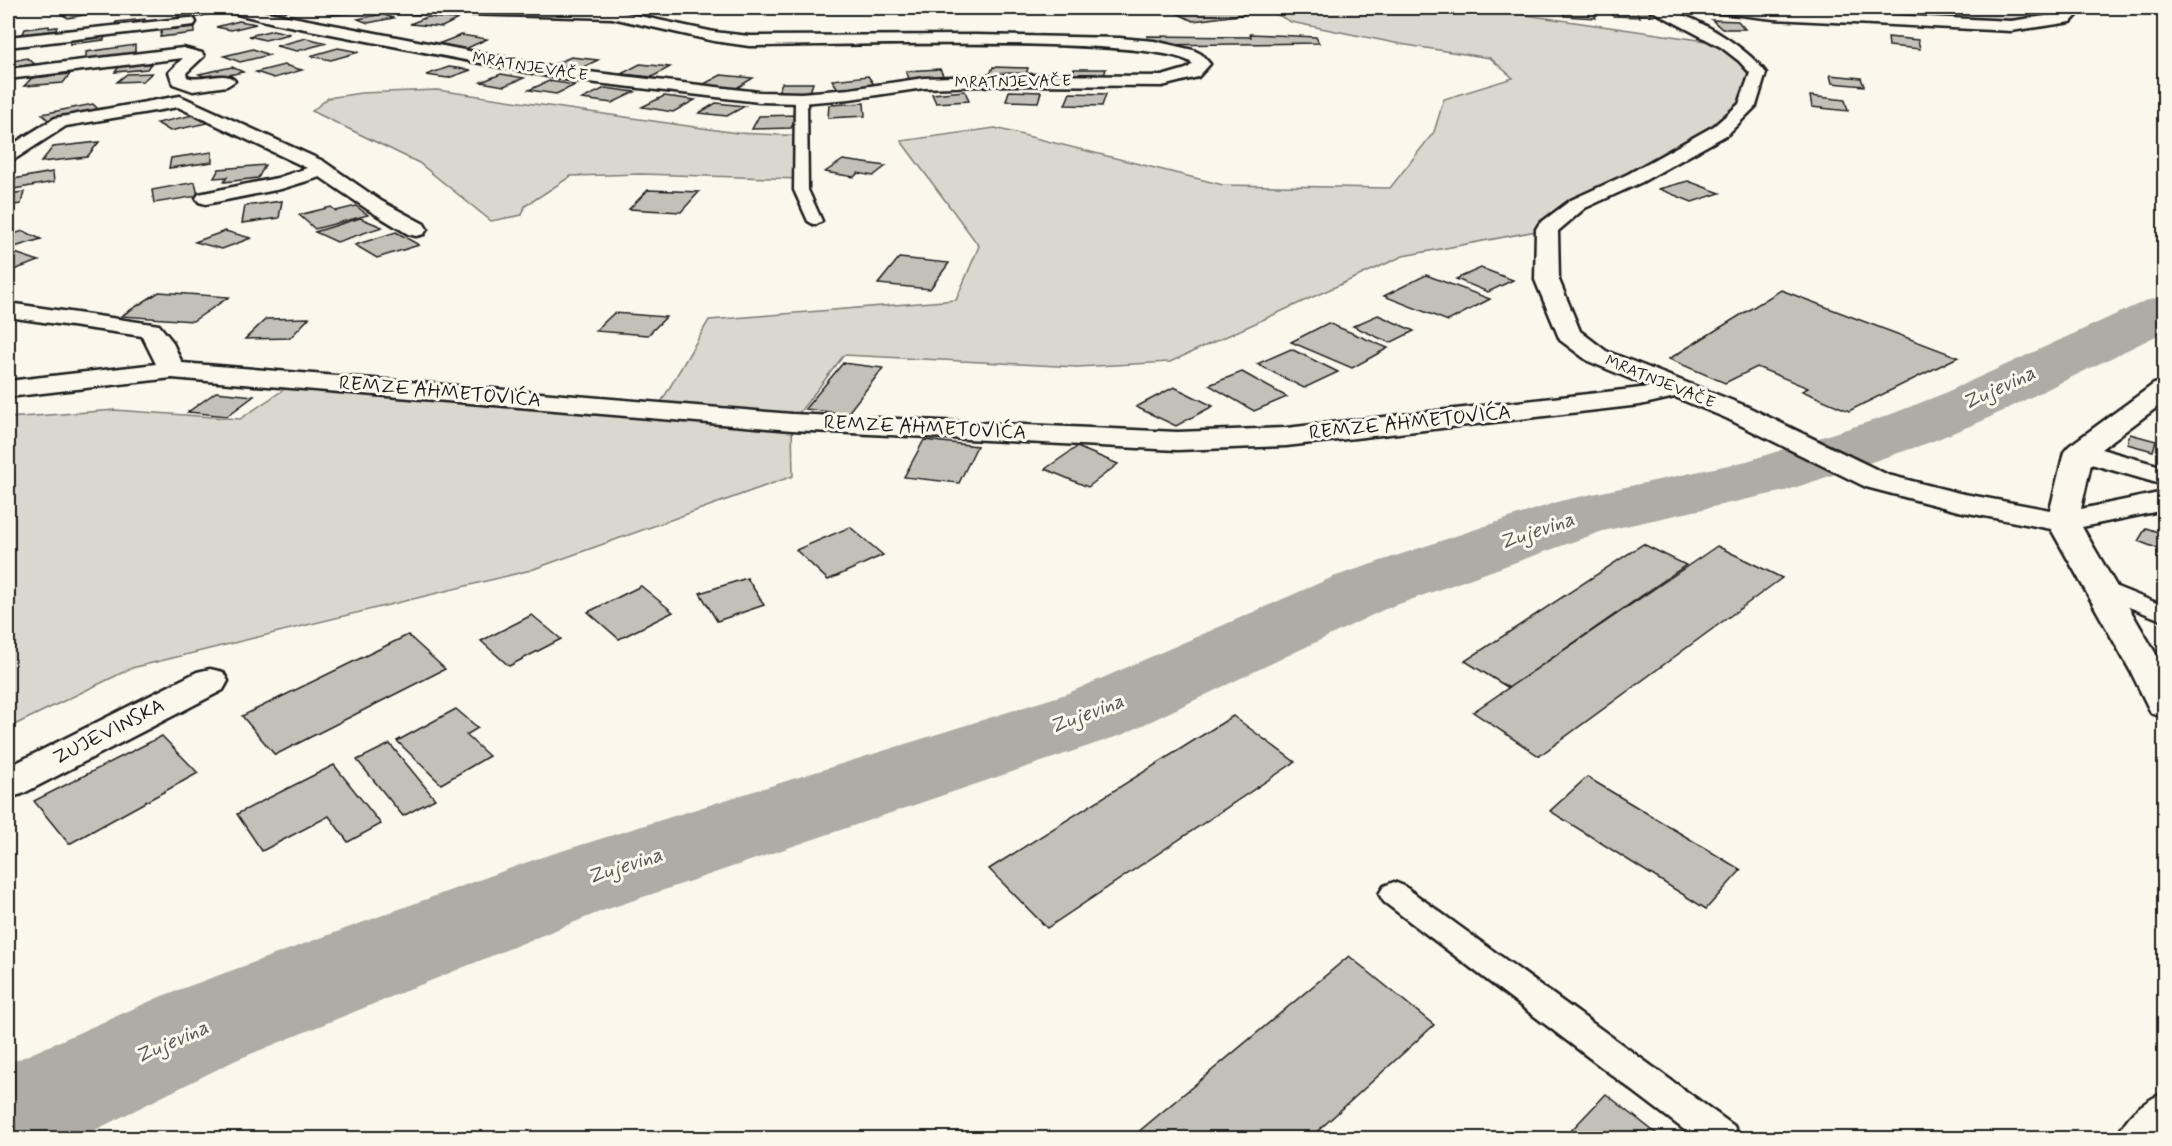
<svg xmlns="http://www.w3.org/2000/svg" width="2172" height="1146" viewBox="0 0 2172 1146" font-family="Mynerve,sans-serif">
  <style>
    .green { fill: #dad7ce; stroke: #7b7a75; stroke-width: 1.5 }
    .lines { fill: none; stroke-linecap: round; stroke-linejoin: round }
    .river { fill: #afaca5; fill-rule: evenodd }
    .building { fill: #c3c0b8; stroke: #1c1c1c; stroke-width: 1.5 }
    .service-casing { stroke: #1c1c1c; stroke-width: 5 }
    .minor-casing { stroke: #1c1c1c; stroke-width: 5 }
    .service { fill: #fbf7ec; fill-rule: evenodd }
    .minor { fill: #fbf7ec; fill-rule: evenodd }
    .labels { text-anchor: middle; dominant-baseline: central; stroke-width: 6; stroke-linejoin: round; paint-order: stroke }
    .far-street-label { font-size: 16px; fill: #1c1c1c; stroke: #fbf7ec }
    .street-label { font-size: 20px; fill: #1c1c1c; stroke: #fbf7ec }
    .water-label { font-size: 21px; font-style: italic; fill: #575653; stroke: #fbf7ec }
  </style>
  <rect width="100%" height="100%" fill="#fbf7ec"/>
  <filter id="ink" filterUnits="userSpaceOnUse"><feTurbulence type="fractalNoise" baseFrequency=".0167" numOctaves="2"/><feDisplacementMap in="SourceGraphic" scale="12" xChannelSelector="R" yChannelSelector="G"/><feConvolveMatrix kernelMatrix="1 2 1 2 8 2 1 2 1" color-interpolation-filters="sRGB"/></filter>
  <g filter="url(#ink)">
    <!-- green -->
    <g class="green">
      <path d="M1265 8H1477L1727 44 1758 73 1747 106 1721 130 1547 229 1403 256 1170 362 1077 367 844 355 792 422 793 476 531 570 132 668 8 728V418L115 410 240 419 298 380 656 411 709 320 956 300 979 246 901 141 995 128 1223 185 1390 188 1434 132 1444 99 1513 78 1490 58 1400 44 1291 22Z"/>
      <path d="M1714 8H2065L2074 11 2040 23 1774 15Z"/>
      <path d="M437 90 737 133 801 136V179L641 174 571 176 525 206 522 215 491 221 419 163 312 111 328 98 361 93Z"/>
    </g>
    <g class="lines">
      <!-- river -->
      <path class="river" d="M2164 296V332L1982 421 1928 443 1785 491 1603 531 1385 609 1124 734 602 911 236 1060 79 1138H8V1064L162 996 536 859 1066 694 1333 577 1560 501 1747 461 1884 417 1940 395 2145 301Z"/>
    </g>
    <!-- building -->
    <g class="building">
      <path d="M85 8H91L100 12 68 18 58 12Z"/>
      <path d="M272 8H301L283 12 267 9Z"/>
      <path d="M364 8V12L332 15 333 9Z"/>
      <path d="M1166 8H1233L1246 14 1193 21Z"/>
      <path d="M1561 8H1592L1596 18 1564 16Z"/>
      <path d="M1608 8 1647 9 1651 14H1638L1640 17 1613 16Z"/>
      <path d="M198 9 214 13 190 19 174 15Z"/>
      <path d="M382 14 393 18 368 23 358 19Z"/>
      <path d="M427 17 458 19 442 27 410 24Z"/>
      <path d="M145 19 143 24 113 27 116 22Z"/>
      <path d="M1712 20 1738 21 1745 29H1722Z"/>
      <path d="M239 21 256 24 231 30 216 27Z"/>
      <path d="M49 26V28L57 27 55 34 21 38 25 29Z"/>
      <path d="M195 27 194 33 160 37 162 30Z"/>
      <path d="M273 30 290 34 265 40 249 36Z"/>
      <path d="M106 33 104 40 70 44 72 37Z"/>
      <path d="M1250 34 1316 37 1319 43 1149 45 1147 36 1251 37Z"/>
      <path d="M461 35 487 39 463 50 433 46Z"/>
      <path d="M1888 37 1918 40 1920 49 1889 46Z"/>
      <path d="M306 38 327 43 297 51 276 46Z"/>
      <path d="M135 45V54L86 61V52Z"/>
      <path d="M338 48 359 52 331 60 310 56Z"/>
      <path d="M253 49 269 55 240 62 224 56Z"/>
      <path d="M571 57 598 60 577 70 550 66Z"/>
      <path d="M27 58 35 64 8 69V62Z"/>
      <path d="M154 59 147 69 115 72 123 62Z"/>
      <path d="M640 64 670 67 652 77 621 74Z"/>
      <path d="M284 65 302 70 274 78 256 72Z"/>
      <path d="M232 67 243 72 210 79 199 74Z"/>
      <path d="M449 67 471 70 448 78 426 75Z"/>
      <path d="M993 67 1028 68 1025 78 989 77Z"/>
      <path d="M940 69 945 79 910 81 906 71Z"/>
      <path d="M1074 69H1106L1103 78 1071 77Z"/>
      <path d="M152 73 143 81 117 82 127 74Z"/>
      <path d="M70 74 63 83 24 86 32 78Z"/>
      <path d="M501 74 524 78 504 86 481 82Z"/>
      <path d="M721 75 753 78 735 89 702 85Z"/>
      <path d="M1830 75 1861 78 1864 86 1832 83Z"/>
      <path d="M868 76 875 86 839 90 832 80Z"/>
      <path d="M549 81 575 85 556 94 529 90Z"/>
      <path d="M782 83H813L810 92H778Z"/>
      <path d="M605 88 635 92 612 103 582 99Z"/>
      <path d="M965 91 969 101 936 103 932 94Z"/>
      <path d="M1009 91 1041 92 1038 102 1006 101Z"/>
      <path d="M1070 93 1106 94 1102 106 1065 105Z"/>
      <path d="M664 96 695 100 673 112 642 107Z"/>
      <path d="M1810 96 1845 100 1848 111 1812 107Z"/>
      <path d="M716 103 745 106 727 116 699 113Z"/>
      <path d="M864 103 865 116 828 118 829 105Z"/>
      <path d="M93 104 100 111 49 121 42 114Z"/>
      <path d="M193 115 207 123 170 131 157 123Z"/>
      <path d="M797 115 791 128 752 129 759 116Z"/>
      <path d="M99 142 87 157 41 162 53 147Z"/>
      <path d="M212 152V162L169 168 171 158Z"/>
      <path d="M843 160 886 166 873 176 858 173 854 177 825 172Z"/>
      <path d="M265 165 258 178 224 182 227 177 214 178 219 169Z"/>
      <path d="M53 172 54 182 8 190V180Z"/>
      <path d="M1688 181 1720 193 1692 202 1659 189Z"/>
      <path d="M195 182 198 196 154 203 152 190Z"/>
      <path d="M648 190 699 192 681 212 629 209Z"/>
      <path d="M24 192 21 204 8 206V194Z"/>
      <path d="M282 201 279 218 242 223 245 206Z"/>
      <path d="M356 206 368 215 315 229 299 215 331 207 336 211Z"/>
      <path d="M360 218 382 227 337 242 315 232Z"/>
      <path d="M23 231 41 239 8 249V236Z"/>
      <path d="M225 231 251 238 222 249 195 242Z"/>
      <path d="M396 232 419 245 377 258 355 245Z"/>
      <path d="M15 253 39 261 8 272V255Z"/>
      <path d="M899 258 949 263 930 289 878 284Z"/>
      <path d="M1481 268 1513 280 1488 292 1456 279Z"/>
      <path d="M1426 275 1490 299 1448 321 1384 296Z"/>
      <path d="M1781 290 1958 357 1849 411 1802 391 1808 388 1757 367 1725 383 1669 359Z"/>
      <path d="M159 292 229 297 193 321 121 316Z"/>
      <path d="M614 313 666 317 648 335 595 331Z"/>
      <path d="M1378 315 1414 331 1390 343 1353 326Z"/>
      <path d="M309 318 290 338 245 339 266 319Z"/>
      <path d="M1328 323 1388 348 1352 368 1291 342Z"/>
      <path d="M1291 349 1338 372 1304 388 1257 364Z"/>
      <path d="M843 363 883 368 847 414 805 409Z"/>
      <path d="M1242 372 1287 397 1254 411 1209 385Z"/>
      <path d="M1174 387 1213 406 1176 426 1136 407Z"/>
      <path d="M216 392 254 396 227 416 188 412Z"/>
      <path d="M2130 434 2156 441 2153 451 2127 444Z"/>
      <path d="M924 440 977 446 959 483 904 477Z"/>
      <path d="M1077 447 1118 464 1088 487 1045 469Z"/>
      <path d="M850 527 883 555 828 580 796 550Z"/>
      <path d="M2146 528 2164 534V551L2138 541Z"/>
      <path d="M1643 544 1686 565 1509 688 1465 661Z"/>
      <path d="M1717 546 1782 578 1539 756 1473 712Z"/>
      <path d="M747 578 764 605 717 621 700 593Z"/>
      <path d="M641 586 673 612 619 639 588 612Z"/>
      <path d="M532 615 561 639 509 666 481 641Z"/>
      <path d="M408 635 445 669 275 755 242 716Z"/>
      <path d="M456 709 478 728 466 735 489 756 441 784 397 741Z"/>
      <path d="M1233 716 1295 762 1047 928 989 869Z"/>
      <path d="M162 736 198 773 69 844 34 801Z"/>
      <path d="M390 744 435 799 403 816 357 760Z"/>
      <path d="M334 765 381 824 348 842 329 816 262 851 237 814Z"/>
      <path d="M1587 777 1741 870 1706 909 1550 811Z"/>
      <path d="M1349 956 1434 1025 1310 1138H1131Z"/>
      <path d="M1606 1094 1662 1138H1564Z"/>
    </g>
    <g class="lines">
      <!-- service casing -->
      <g class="service-casing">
        <g id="service">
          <path d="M801 94 807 98 808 190 822 221 815 225 808 221 794 190 795 98Z"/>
          <path d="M2102 581 2164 606V621L2094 593 2091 588 2094 583Z"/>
          <path d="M1394 882 1404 886 1734 1126 1739 1138H1695L1384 902 1379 894 1384 886Z"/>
        </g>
      </g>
      <!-- minor casing -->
      <g class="minor-casing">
        <g id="minor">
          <path d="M223 8H246L563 69 759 92 801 93 850 89 924 78 1008 75 1162 76 1186 69 1193 64C1162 34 813 46 749 46L714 41 612 18 392 12 385 8 612 10 714 32 749 36 975 35 1119 38 1154 41 1193 50 1201 54 1210 64 1198 77 1162 86 1008 85 924 88 850 99 801 103 759 102 563 79 274 23 225 11Z"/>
          <path d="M1647 8C1679 4 1747 46 1766 73L1756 106 1728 134 1642 182 1585 208 1558 231 1559 280 1580 331 1606 351 1746 406 1888 475 1959 493 2050 510 2064 452 2069 446 2154 384 2164 382V402L2101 449 2164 467V485L2091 464 2081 509 2164 492V510L2082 527 2164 668V717L2151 713 2131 672 2051 529 1958 511 1866 487 1726 418 1675 397 1640 405 1286 446 1177 450 792 430 172 378 8 397V381L156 364 142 336 8 317V303L159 325 172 341 182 363 792 414 1177 432 1286 428 1650 387 1588 361 1560 340 1535 280 1536 229 1539 224 1571 200 1628 174 1714 126 1739 104 1750 73 1739 61 1721 47Z"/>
          <path d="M1707 8H1747L2011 21 2065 13 2058 8H2078L2081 11 2071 22 2011 31 1774 19 1714 12Z"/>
          <path d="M189 18 194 19 196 22 194 25 8 47V37Z"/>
          <path d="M183 48 202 53 204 56 186 73 187 77C201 83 225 69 235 81L227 86 193 91 173 84 169 72 183 58 8 79V69Z"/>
          <path d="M180 96 323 161 381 201 424 224 427 229 424 234 416 236 408 234 367 209 320 177 281 189 206 204 199 202 196 198 199 194 277 178 307 168 178 107 66 126 15 159 8 161V147L55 118Z"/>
          <path d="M210 669 223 672 228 681 223 690 22 794 8 798V767L197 672Z"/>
          <path d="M2164 1093V1138H2117C2125 1116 2142 1102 2164 1093Z"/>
        </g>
      </g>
      <!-- service -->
      <use href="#service" class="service"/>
      <!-- minor -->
      <use href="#minor" class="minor"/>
    </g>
  </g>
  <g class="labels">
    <!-- far-street labels -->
    <g class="far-street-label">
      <text transform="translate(530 67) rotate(9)">MRATNJEVAČE</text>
      <text transform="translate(1013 82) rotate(-1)">MRATNJEVAČE</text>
      <text transform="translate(1660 382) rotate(22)">MRATNJEVAČE</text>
    </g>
    <!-- street labels -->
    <g class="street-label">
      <text transform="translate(440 392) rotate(5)">REMZE AHMETOVIĆA</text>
      <text transform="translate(1410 423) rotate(-6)">REMZE AHMETOVIĆA</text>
      <text transform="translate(925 428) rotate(3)">REMZE AHMETOVIĆA</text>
      <text transform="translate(109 732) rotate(-27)">ZUJEVINSKA</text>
    </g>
    <!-- water labels -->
    <g class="water-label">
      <text transform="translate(1999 388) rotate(-25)">Zujevina</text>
      <text transform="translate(1537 531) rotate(-19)">Zujevina</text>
      <text transform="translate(1087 714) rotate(-21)">Zujevina</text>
      <text transform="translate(625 866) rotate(-18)">Zujevina</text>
      <text transform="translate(172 1042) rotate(-24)">Zujevina</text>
    </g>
  </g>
  <!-- margin -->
  <rect width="2172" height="1146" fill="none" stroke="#fbf7ec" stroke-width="30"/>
  <rect x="15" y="15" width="2142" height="1116" fill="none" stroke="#1c1c1c" stroke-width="2" filter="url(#ink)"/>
</svg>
